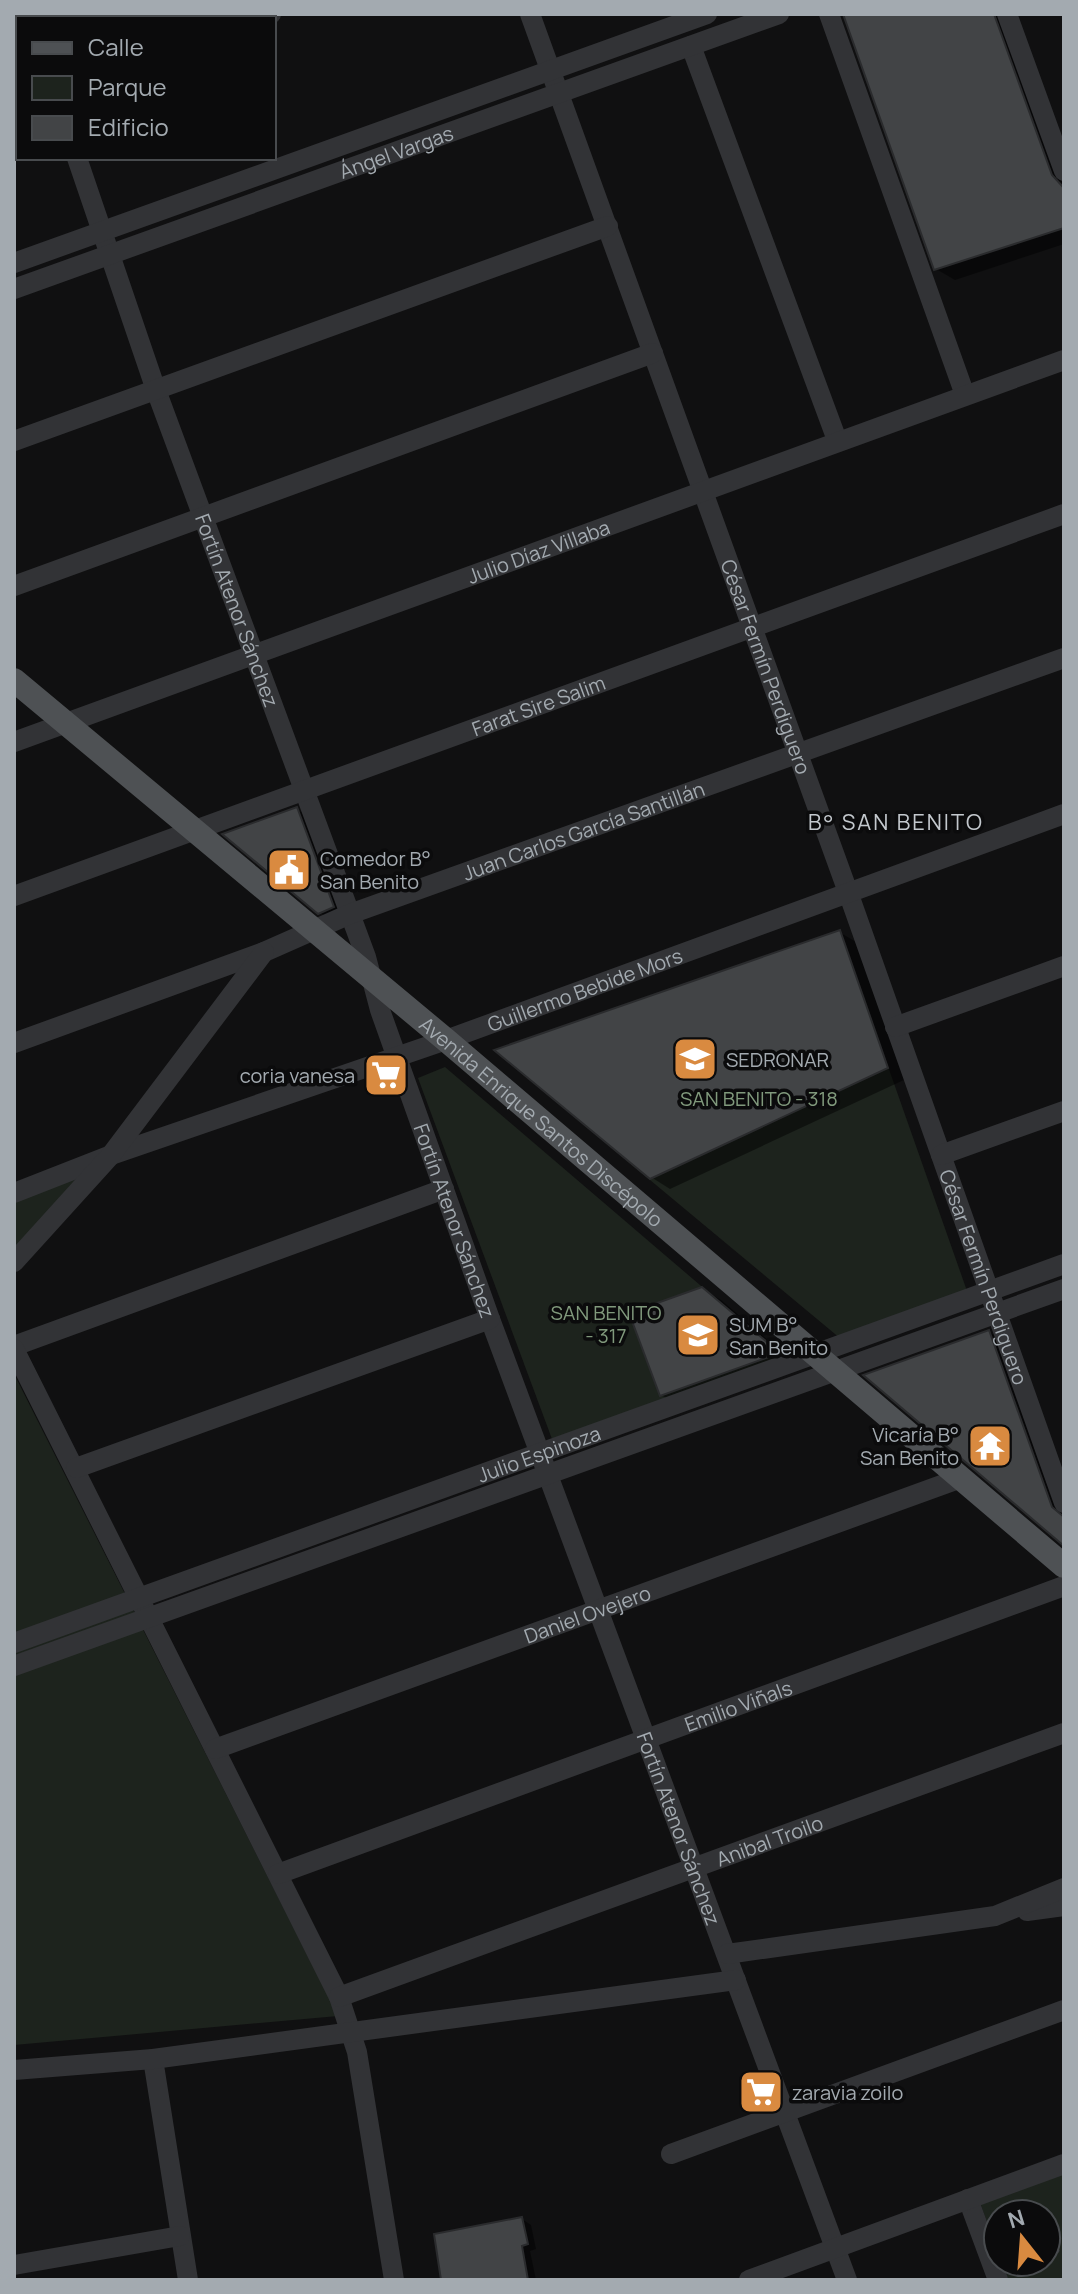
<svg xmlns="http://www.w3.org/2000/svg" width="1078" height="2294" viewBox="0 0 1078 2294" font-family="Manrope,sans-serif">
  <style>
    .green { fill: #1d231d }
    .shadow { fill: #0007 }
    .building { fill: #424446; stroke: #2a2b2d; stroke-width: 2 }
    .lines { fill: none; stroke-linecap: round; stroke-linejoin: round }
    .path { stroke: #383a3d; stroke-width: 3; stroke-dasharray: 4 6; stroke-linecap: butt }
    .minor { stroke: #323336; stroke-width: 20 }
    .major { stroke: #4e5154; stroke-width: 24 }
    .labels { text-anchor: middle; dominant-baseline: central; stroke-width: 7; stroke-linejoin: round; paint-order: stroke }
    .street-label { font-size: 20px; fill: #a3aab0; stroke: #0b0b0c }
    .poi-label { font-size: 20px; fill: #a3aab0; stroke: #0b0b0c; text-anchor: start }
    .park-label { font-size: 20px; fill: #80997c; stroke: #0b0b0c }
    .neighbourhood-label { font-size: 22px; letter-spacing: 2px; fill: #c3c8cd; stroke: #0b0b0c }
  </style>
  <rect width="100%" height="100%" fill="#101011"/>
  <!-- green -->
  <g class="green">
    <path d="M840 930 967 1291 841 1339 494 1050Z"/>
    <path d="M445 1067 783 1356 552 1439 418 1078Z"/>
    <path d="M94 1168 14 1258V1198Z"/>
    <path d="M14 1374 338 2016 14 2045Z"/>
    <path d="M1064 2169V2280H1008L1002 2262H1046V2214H998V2252L979 2200Z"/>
  </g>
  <!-- shadow -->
  <g class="shadow">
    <path d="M845 14H1015L1064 170V244L955 280 936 269Z"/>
    <path d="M296 809 316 820 352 918 339 924 319 912Z"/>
    <path d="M839 932 858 943 906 1079 670 1189 651 1177Z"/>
    <path d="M702 1289 721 1300 796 1364 680 1406 661 1395Z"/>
    <path d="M989 1332 1008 1343 1064 1501V1544Z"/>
    <path d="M522 2219 531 2225 536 2249 530 2251 536 2280H443Z"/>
  </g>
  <!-- building -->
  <g class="building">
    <path d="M843 14H994L1052 175 1064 188V228L934 270Z"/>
    <path d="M297 807 334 907 318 914 222 834Z"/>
    <path d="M840 930 888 1068 650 1179 494 1050Z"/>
    <path d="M702 1287 780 1353 660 1396 629 1313Z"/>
    <path d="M989 1330 1052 1507 1064 1517V1546L863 1375Z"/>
    <path d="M522 2217 528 2244 522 2246 528 2280H441L434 2234Z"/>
  </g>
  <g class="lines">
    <!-- path -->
    <path class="path" d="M1046 2247 1064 2253"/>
    <!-- minor -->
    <g class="minor">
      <path d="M26 14 28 18"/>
      <path id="s1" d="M530 14 848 892 1064 1503"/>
      <path d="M829 14 965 395"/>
      <path d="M1007 14 1064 171"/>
      <path d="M260 18 271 14"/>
      <path d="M691 46 837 440"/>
      <path d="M14 107 18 106"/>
      <path id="s2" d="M77 158 156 390 366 957 380 1010 490 1319 847 2280"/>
      <path d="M14 263 707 14"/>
      <path id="s3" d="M14 289 779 14"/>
      <path d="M14 441 608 226"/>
      <path d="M14 586 653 353"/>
      <path id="s4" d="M14 742 1064 360"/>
      <path id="s5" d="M14 896 1064 514"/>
      <path d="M895 1027 1064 966"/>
      <path id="s6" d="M14 1043 264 952 350 914 1064 658"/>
      <path d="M941 1155 1064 1111"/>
      <path id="s7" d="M14 1193 111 1155 446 1040 1064 814"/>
      <path d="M14 1262 111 1155 264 952"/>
      <path d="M14 1346 444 1189"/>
      <path d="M14 1349 339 1997 357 2052 394 2280"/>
      <path d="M76 1468 490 1319"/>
      <path id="s8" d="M14 1643 1064 1264"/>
      <path d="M14 1666 1064 1289"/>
      <path id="s9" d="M215 1749 961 1478"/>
      <path id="s10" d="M278 1874 1064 1586"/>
      <path d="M1027 1911 1064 1906"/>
      <path d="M727 1954 995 1916 1064 1888"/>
      <path id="s11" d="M339 1997 1064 1733"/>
      <path d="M153 2059 188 2280"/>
      <path d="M14 2070 153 2059 736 1980"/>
      <path d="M671 2154 1064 2010"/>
      <path d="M968 2199 998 2280"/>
      <path d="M14 2265 180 2236"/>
      <path d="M749 2280 1064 2164"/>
    </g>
    <!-- major -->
    <path class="major" id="s12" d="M14 680 446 1040 1064 1566"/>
  </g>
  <!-- icons -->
  <defs>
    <g id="civic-square" transform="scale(2.3)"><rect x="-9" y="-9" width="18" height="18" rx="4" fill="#d98a40" stroke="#0b0b0c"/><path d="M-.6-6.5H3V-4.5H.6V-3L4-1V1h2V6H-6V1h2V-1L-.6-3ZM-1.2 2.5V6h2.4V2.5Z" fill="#fff"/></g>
    <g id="school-square" transform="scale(2.3)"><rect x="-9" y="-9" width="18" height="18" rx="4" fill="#d98a40" stroke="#0b0b0c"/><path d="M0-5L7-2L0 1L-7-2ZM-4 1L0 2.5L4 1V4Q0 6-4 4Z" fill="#fff"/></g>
    <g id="supermarket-square" transform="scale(2.3)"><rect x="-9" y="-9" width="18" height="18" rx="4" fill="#d98a40" stroke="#0b0b0c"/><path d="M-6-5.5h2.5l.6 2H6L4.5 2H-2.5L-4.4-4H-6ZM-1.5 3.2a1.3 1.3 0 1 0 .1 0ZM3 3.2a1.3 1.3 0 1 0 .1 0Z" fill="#fff"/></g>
    <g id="temple-square" transform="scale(2.3)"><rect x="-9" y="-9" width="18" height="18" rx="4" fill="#d98a40" stroke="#0b0b0c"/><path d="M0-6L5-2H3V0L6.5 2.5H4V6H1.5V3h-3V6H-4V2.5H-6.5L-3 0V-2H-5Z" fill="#fff"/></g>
  </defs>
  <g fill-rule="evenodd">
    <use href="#civic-square" x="289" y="870"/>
    <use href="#school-square" x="695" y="1059"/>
    <use href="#supermarket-square" x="386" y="1075"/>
    <use href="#school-square" x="698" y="1335"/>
    <use href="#temple-square" x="990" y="1446"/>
    <use href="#supermarket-square" x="761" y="2092"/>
  </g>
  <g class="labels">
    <!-- street labels -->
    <g class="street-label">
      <text stroke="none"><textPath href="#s3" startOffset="406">Ángel Vargas</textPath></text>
      <text stroke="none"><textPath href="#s4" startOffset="558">Julio Díaz Villaba</textPath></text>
      <text stroke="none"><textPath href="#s2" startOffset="480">Fortín Atenor Sánchez</textPath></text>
      <text stroke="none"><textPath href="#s1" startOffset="694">César Fermín Perdiguero</textPath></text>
      <text stroke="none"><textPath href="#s5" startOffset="558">Farat Sire Salim</textPath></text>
      <text stroke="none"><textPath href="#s6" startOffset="608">Juan Carlos García Santillán</textPath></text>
      <text stroke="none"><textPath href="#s7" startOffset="606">Guillermo Bebide Mors</textPath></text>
      <text stroke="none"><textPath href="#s12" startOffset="688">Avenida Enrique Santos Discépolo</textPath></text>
      <text stroke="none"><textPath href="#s2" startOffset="1128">Fortín Atenor Sánchez</textPath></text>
      <text stroke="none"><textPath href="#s1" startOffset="1342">César Fermín Perdiguero</textPath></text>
      <text stroke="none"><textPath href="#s8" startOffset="558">Julio Espinoza</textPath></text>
      <text stroke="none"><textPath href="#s9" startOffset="396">Daniel Ovejero</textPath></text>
      <text stroke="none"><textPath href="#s10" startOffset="490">Emilio Viñals</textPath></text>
      <text stroke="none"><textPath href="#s2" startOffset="1776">Fortín Atenor Sánchez</textPath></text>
      <text stroke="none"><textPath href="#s11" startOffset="458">Anibal Troilo</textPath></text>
    </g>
    <!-- poi labels -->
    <g class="poi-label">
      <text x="320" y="858">Comedor B°<tspan x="320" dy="23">San Benito</tspan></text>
      <text x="726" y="1059">SEDRONAR</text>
      <text x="355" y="1075" text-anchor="end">coria vanesa</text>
      <text x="729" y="1324">SUM B°<tspan x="729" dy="23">San Benito</tspan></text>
      <text x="959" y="1434" text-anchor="end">Vicaría B°<tspan x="959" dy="23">San Benito</tspan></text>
      <text x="792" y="2092">zaravia zoilo</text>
    </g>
    <!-- park labels -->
    <g class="park-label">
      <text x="759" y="1098">SAN BENITO - 318</text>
      <text x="606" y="1312">SAN BENITO<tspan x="606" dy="23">- 317</tspan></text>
    </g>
    <!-- neighbourhood labels -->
    <g class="neighbourhood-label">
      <text x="896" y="822">B° SAN BENITO</text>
    </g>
  </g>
  <!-- border -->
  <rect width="1078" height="2294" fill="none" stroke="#a3aab0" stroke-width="32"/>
  <!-- legend -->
  <rect x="16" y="16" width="260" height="144" fill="#0b0b0c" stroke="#484b4e" stroke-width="2"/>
  <rect x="32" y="42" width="40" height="12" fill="#4e5154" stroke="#484b4e" stroke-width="2"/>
  <text x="88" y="56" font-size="24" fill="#a3aab0">Calle</text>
  <rect x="32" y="76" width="40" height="24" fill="#1d231d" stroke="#484b4e" stroke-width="2"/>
  <text x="88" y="96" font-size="24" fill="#a3aab0">Parque</text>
  <rect x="32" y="116" width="40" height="24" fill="#424446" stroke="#484b4e" stroke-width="2"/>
  <text x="88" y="136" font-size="24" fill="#a3aab0">Edificio</text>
  <!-- north arrow -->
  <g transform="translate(1022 2238) rotate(343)"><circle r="38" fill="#0b0b0c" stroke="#484b4e" stroke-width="2"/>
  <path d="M0-6L14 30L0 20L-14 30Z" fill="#d98a40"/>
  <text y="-12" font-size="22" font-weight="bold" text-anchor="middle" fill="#a3aab0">N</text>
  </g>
</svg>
